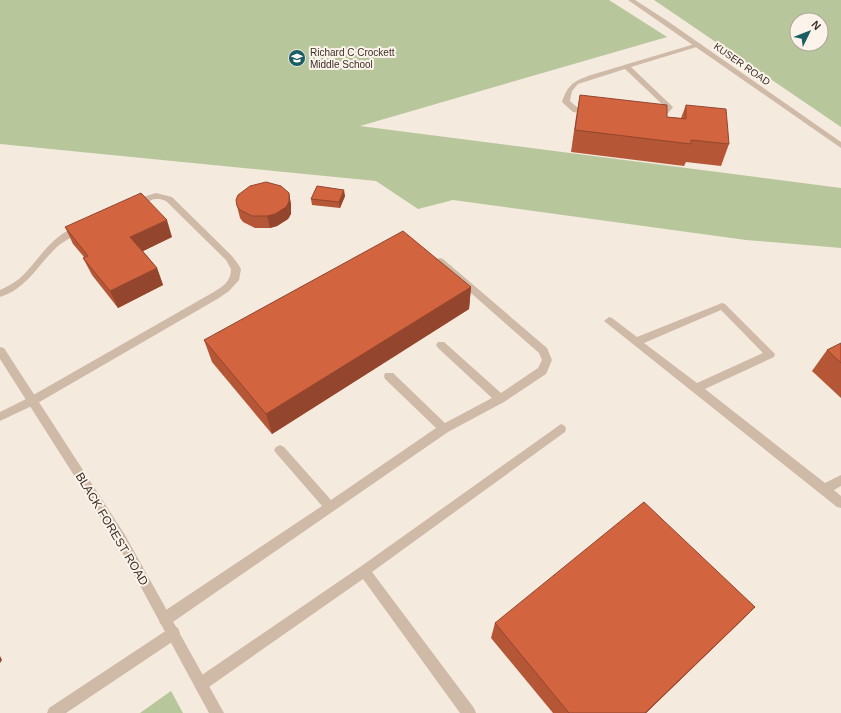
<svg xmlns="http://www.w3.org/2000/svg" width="841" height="713" viewBox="0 0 841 713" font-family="Arial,sans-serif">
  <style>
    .green { fill: #b8c69c; fill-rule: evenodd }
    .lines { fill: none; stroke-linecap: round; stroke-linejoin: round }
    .service { fill: #cfbaa8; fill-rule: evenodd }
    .minor { fill: #cfbaa8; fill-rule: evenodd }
    .tertiary { fill: #cfbaa8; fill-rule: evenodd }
    .wall { fill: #b55637 }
    .shaded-wall { fill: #93462d }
    .building { fill: #d26440; stroke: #93462d }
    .labels { text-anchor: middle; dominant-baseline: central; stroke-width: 4; stroke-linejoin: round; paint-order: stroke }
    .far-poi-label { font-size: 10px; fill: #3b2f29; stroke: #fcf4eb; text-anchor: start }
    .far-street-label { font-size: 10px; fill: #3b2f29; stroke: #fcf4eb }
    .street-label { font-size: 12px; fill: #3b2f29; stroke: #fcf4eb }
  </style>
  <rect width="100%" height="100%" fill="#f5eade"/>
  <!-- green -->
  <g class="green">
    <path d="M0 0H609L667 37 360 126 841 188V248L746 240 453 200 418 209 376 181 0 144Z"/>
    <path d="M654 0H841V127ZM797 20H821V44H797Z"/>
    <path d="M171 691 183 713H140Z"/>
  </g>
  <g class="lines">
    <!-- service -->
    <g class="service">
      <path d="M698 43 701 45 700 46 631 67 673 107C668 114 665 117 657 119L653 117 662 111 665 107 625 69 578 84 572 91 570 101 578 108 592 111V115L573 112 562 102C568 84 574 81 591 75Z"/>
      <path d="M156 193 172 197 232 256 238 264 241 269 239 280 229 291 219 298 36 404 0 421V412L28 398 212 293C222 287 231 282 231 269L226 260 166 201 160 199H154L136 207 132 204 146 196Z"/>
      <path d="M79 226 83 229C78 235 65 240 58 246 38 264 27 289 0 297V290C7 287 13 283 19 279 39 261 51 234 79 226Z"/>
      <path d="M440 258 443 259 547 348 552 360 546 374 504 402 448 432 170 624 165 625 160 624 159 619 160 614 322 506 276 453 274 450 276 447 280 445 284 447 331 500 436 428 385 379 384 376 385 373H393L445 423 492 398 438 348 436 345 438 342H444L501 393 538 368 542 360 539 353 437 263 436 261 437 259Z"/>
      <path d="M722 303 725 304 775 354 774 357 705 389 825 483 841 475V486L834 490 841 496V508L837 507 604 321 609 317 612 318 637 337ZM721 310 763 353 697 383 644 343Z"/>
      <path d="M561 424 565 426 566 429 565 432 372 572 474 708 476 713H460L363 579 206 689 201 691 196 689 194 684 196 679 360 567Z"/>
      <path d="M173 626 178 628 180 633 178 638 66 713H47L49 708Z"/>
    </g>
    <!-- minor -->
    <path class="minor" d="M0 347 4 348 125 535 224 713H209L117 543 0 359Z"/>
    <!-- tertiary -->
    <path class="tertiary" d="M628 0H635L666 20 841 142V148Z"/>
  </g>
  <!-- wall -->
  <g class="wall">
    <path d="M580 95 667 117 681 118 686 105 729 144 721 166 686 162 684 166 571 152 576 117Z"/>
    <path d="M289 193 291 205V214L288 219 277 226 270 228H255L243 222 240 218 237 206Z"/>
    <path d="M345 196 340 208 312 205 311 199Z"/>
    <path d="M65 227 172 237 143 251 157 268 163 285 118 308 92 275 83 258 84 257 73 244Z"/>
    <path d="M471 287 469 309 272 434 212 362 204 340Z"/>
    <path d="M841 343V398L812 371 827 350Z"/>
    <path d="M755 607 740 622 646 713H553L491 638 495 623Z"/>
  </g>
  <!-- shaded-wall -->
  <g class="shaded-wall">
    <path d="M344 190 345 196 340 208 339 202Z"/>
    <path d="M289 193 291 205V214L288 219 277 226 270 228 267 216Z"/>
    <path d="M167 220 172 237 137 254 130 237Z"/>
    <path d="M157 268 163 285 118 308 110 291Z"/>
    <path d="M471 287 469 309 272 434 266 414Z"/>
    <path d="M755 607 740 622 646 713H645Z"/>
    <path d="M0 656 2 660 0 663Z"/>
  </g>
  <!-- building -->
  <g class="building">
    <path d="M580 95 667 105V117L686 119V105L726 109 729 144 691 140V144L575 130Z"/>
    <path d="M266 182 281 186 289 193V202L286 207 275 214 267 216H252L240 210 237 206 236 200 238 195 250 186Z"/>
    <path d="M317 186 344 190 339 202 311 199Z"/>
    <path d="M141 193 167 220 130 237 157 268 110 291 83 258 88 256 65 227Z"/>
    <path d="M403 231 471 287 266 414 204 340Z"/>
    <path d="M841 343V363L827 350Z"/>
    <path d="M644 502 755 607 645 713H569L495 623Z"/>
  </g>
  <!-- icons -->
  <defs>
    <g id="school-disc" transform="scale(0.9)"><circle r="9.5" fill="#1a5d62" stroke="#fcf4eb"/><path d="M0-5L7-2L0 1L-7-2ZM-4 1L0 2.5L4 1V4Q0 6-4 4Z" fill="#fff"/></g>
  </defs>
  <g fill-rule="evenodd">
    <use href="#school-disc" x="297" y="58"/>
  </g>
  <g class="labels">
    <!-- far-poi labels -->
    <g class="far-poi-label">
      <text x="310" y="52">Richard C Crockett<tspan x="310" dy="12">Middle School</tspan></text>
    </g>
    <!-- far-street labels -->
    <g class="far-street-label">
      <text transform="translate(742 64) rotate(35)">KUSER ROAD</text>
    </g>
    <!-- street labels -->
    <g class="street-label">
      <text transform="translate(112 529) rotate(59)">BLACK FOREST ROAD</text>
    </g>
  </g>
  <!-- north arrow -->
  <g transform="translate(809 32) rotate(47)"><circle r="19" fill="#fcf4eb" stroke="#afa59d"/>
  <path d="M0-3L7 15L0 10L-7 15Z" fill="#1a5d62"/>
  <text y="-6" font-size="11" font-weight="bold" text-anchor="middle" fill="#3b2f29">N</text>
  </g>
</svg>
